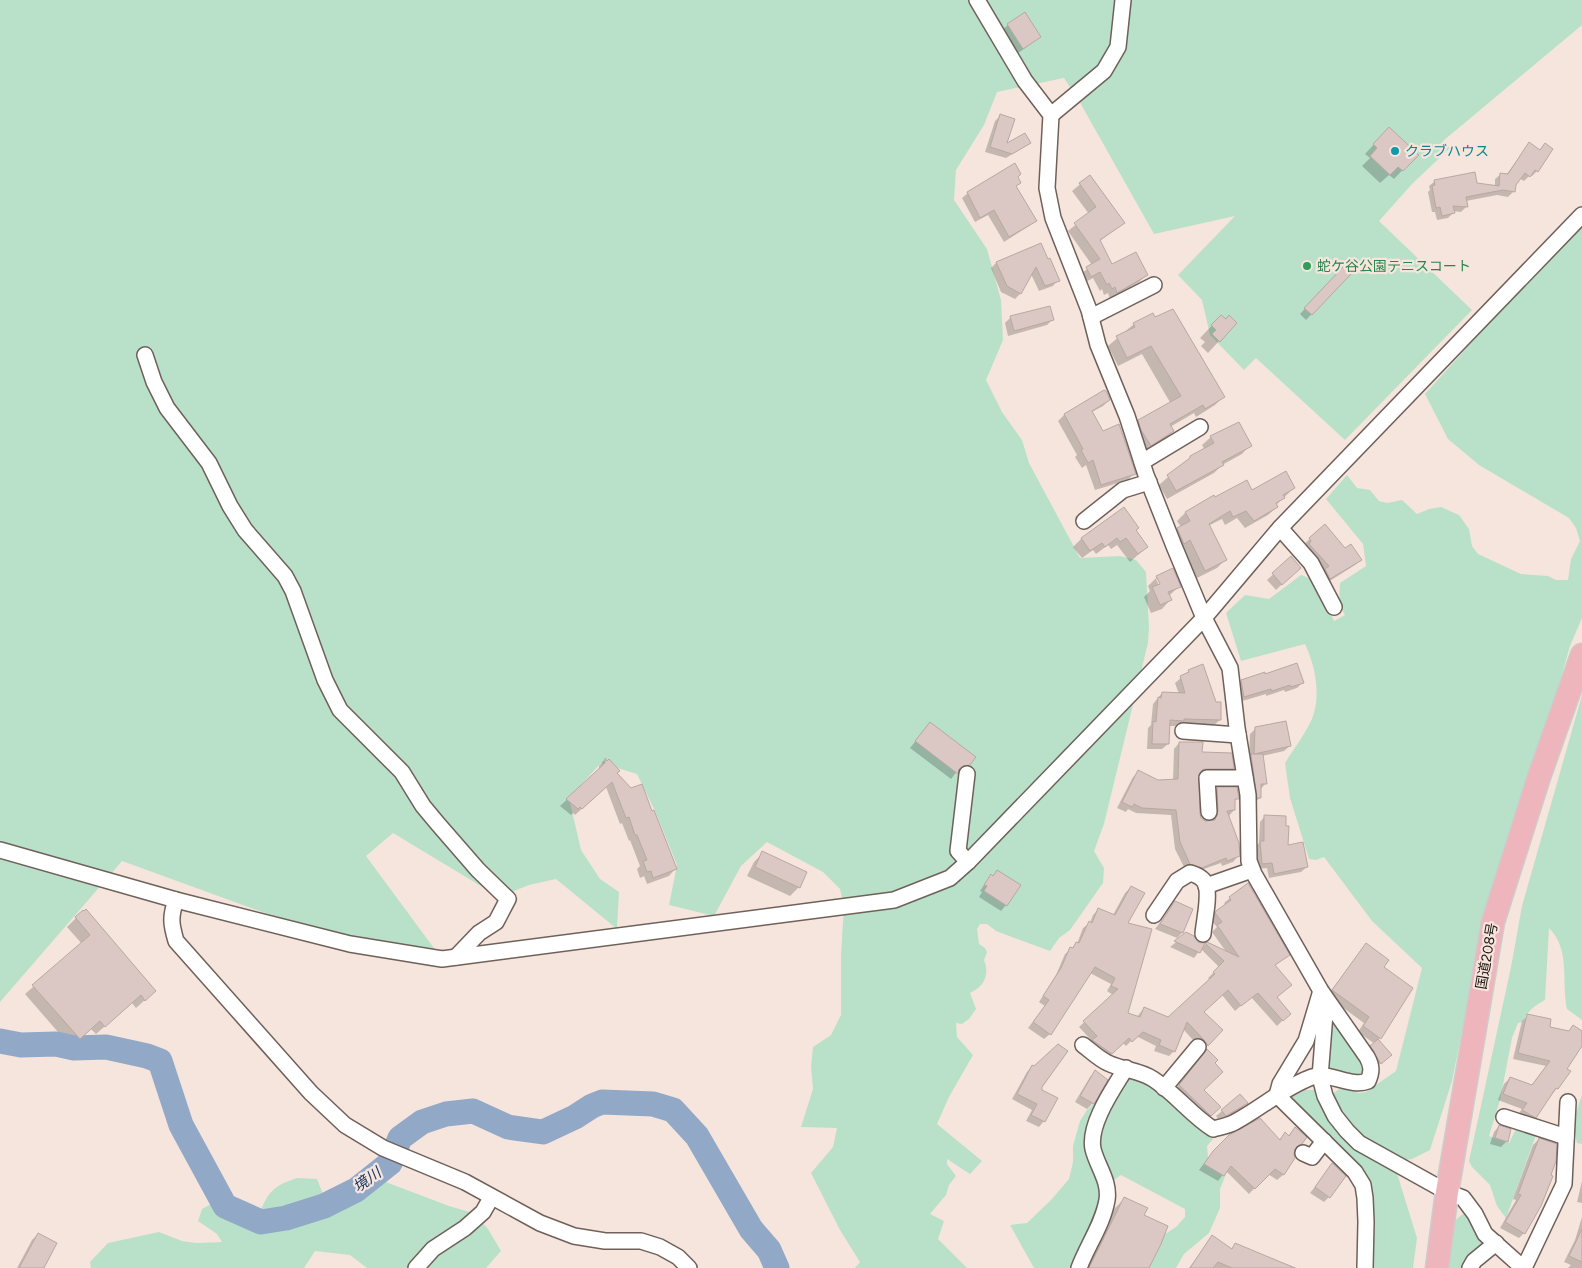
<svg xmlns="http://www.w3.org/2000/svg" width="1582" height="1268" viewBox="0 0 1582 1268" font-family="Figtree,'Noto Sans JP',sans-serif">
  <style>
    .green { fill: #b9e1ca }
    .shadow { fill: #0003; fill-rule: evenodd }
    .lines { fill: none; stroke-linecap: round; stroke-linejoin: round }
    .river { stroke: #91a8c7; stroke-width: 25 }
    .building { fill: #dbc8c4; stroke: #b9a7a3 }
    .minor-casing { stroke: #6f6159; stroke-width: 18 }
    .highway-casing { stroke: #cdcccb; stroke-width: 25 }
    .minor { stroke: #fff; stroke-width: 15 }
    .highway { stroke: #eeb5bd; stroke-width: 22 }
    .culture-dot { fill: #0f9aa8; stroke: #f6e5dd; stroke-width: 2 }
    .leisure-dot { fill: #2e9e5b; stroke: #f6e5dd; stroke-width: 2 }
    .labels { text-anchor: middle; dominant-baseline: central; stroke-width: 4.5; stroke-linejoin: round; paint-order: stroke }
    .culture-label { font-size: 14px; fill: #0d838f; stroke: #f6e5dd; text-anchor: start }
    .leisure-label { font-size: 14px; fill: #27864d; stroke: #f6e5dd; text-anchor: start }
    .street-label { font-size: 14px; fill: #1b1613; stroke: #f6e5dd }
    .water-label { font-size: 15px; font-style: italic; fill: #15355f; stroke: #f6e5dd }
  </style>
  <rect width="100%" height="100%" fill="#f6e5dd"/>
  <!-- green -->
  <g class="green">
    <path d="M0 0H1582V25L1443 141 1450 148 1412 184 1379 221 1472 310 1345 440 1256 358 1244 370 1210 335 1202 300 1178 275 1235 216 1154 234 1078 99 1064 78 997 92 984 125 956 170 954 200 987 249 1001 300 1003 340 986 380 1002 412 1022 440 1029 463 1080 558 1120 556 1136 560 1146 572 1149 627 1148 643 1104 824 1094 851 1104 868 1103 883 1070 930 1059 938 1050 951 996 931 987 924H980L977 929 979 944 985 948 987 952 984 960C990 975 984 987 970 993L976 1009 969 1019 962 1024 956 1023 957 1037 973 1055 949 1097 937 1124 982 1161 970 1174 947 1159V1164L956 1176 949 1185 946 1195 930 1214 944 1221 938 1239 967 1268H855L860 1262 840 1230 811 1173 833 1147 837 1128 801 1127 813 1089 811 1067 813 1047 831 1035 841 1015V954L844 906 840 889 823 872 767 842 741 866 714 916 669 905 677 865 656 813 637 774 601 763 569 798 581 850 600 879 619 892 617 929 556 879 529 885 499 897 393 833 366 856 442 959 350 944 122 861 0 1002Z"/>
    <path d="M1582 220V618L1570 646 1469 997 1452 1081 1430 1150 1412 1159 1405 1160 1388 1150 1368 1142 1347 1124 1332 1094 1341 1088 1359 1093 1366 1092 1396 1071 1422 968 1372 921 1324 857 1316 860 1309 859 1290 798 1285 763C1293 750 1303 737 1310 723 1322 700 1316 667 1305 644L1241 661 1226 613 1245 595 1269 599 1301 575 1317 581 1334 621 1345 615 1339 604 1340 583 1366 566 1363 544 1326 499 1347 475 1357 488 1370 490 1379 501 1387 503 1402 500 1417 514 1429 509 1441 507 1459 515 1469 529 1472 546 1478 554 1521 574 1548 576 1556 580H1568L1571 559 1580 541 1576 528 1569 518 1479 465 1448 439 1425 394Z"/>
    <path d="M1582 695V1020L1567 1009C1561 981 1571 950 1549 928L1545 1000C1534 1006 1528 1011 1522 1022L1518 1023 1512 1038 1500 1100 1489 1136 1509 1143 1519 1123 1536 1135 1506 1218 1497 1206 1490 1185 1472 1167 1469 1161 1511 967 1522 906Z"/>
    <path d="M1331 1012 1364 1060V1074L1348 1077 1328 1069Z"/>
    <path d="M1127 1077 1151 1082 1206 1129 1213 1139 1207 1146 1208 1157 1226 1174 1220 1189V1208L1209 1233 1184 1254 1176 1268H1138L1165 1234 1176 1227 1185 1217V1209L1121 1175 1107 1185 1079 1268H1034L1010 1225 1027 1223 1051 1200 1069 1179 1073 1162V1146L1080 1121 1087 1110 1102 1095Z"/>
    <path d="M1305 1090H1315L1396 1170 1417 1238 1413 1268H1371L1373 1204 1360 1175 1288 1099Z"/>
    <path d="M1582 1095V1144L1577 1143C1572 1126 1576 1111 1582 1095Z"/>
    <path d="M297 1178 317 1179 323 1194 337 1207 383 1181 449 1206 473 1213 488 1229 501 1251 486 1268H367L350 1255 315 1251 304 1268H91L90 1262 108 1243 159 1232 182 1241 196 1243 222 1242 217 1234 198 1221 202 1209 215 1202H238L259 1214C269 1191 273 1186 297 1178Z"/>
    <path d="M1465 1213 1468 1215 1481 1241 1489 1251 1473 1268H1442C1446 1248 1445 1223 1465 1213Z"/>
  </g>
  <!-- shadow -->
  <g class="shadow">
    <path d="M1008 25 1040 37 1017 54 1002 30Z"/>
    <path d="M1000 116 1005 146 1029 142 1024 147 1006 158 985 152 995 121Z"/>
    <path d="M1389 128 1417 155 1394 179 1389 175 1380 183 1362 166 1370 158 1365 154Z"/>
    <path d="M1529 144 1539 151 1545 145 1537 171 1532 176 1530 175 1524 181 1519 178 1514 185V191L1508 197 1497 195 1466 201 1467 206 1461 212 1453 211V213L1448 218 1437 220 1435 212H1432L1428 192 1430 190 1429 186 1435 181 1495 187V179L1501 174 1506 175Z"/>
    <path d="M1090 176 1123 223 1100 241 1112 265 1146 275 1139 282 1110 299 1108 293 1104 295 1102 289 1100 291 1093 278 1084 283 1080 275 1092 265 1068 231 1089 214 1072 191Z"/>
    <path d="M1017 177 1020 182 1015 187 1035 221 1029 226 1004 242 988 215 975 222 962 198 968 193Z"/>
    <path d="M1040 245 1058 280 1053 286 1039 291 1031 274 1020 294 1015 299 1001 292 991 268 996 263Z"/>
    <path d="M1344 267 1350 273 1306 320 1300 314Z"/>
    <path d="M1050 307 1053 319 1047 325 1008 336 1005 323 1010 318Z"/>
    <path d="M1221 316 1219 341 1208 353 1201 346 1205 342 1200 338Z"/>
    <path d="M1134 324 1224 396 1215 405 1196 417 1194 413 1170 427 1173 431 1164 440 1142 454 1130 430 1139 421 1171 404 1142 354 1118 366 1108 346Z"/>
    <path d="M1105 391 1109 400 1103 406 1092 412 1103 433 1134 473 1128 480 1095 490 1086 465 1082 468 1075 457 1077 455 1058 421 1064 415Z"/>
    <path d="M1211 437 1250 445 1242 454 1222 465 1214 473 1167 499 1159 485 1190 458 1205 450 1202 445Z"/>
    <path d="M1294 488 1276 505 1277 507 1268 515 1245 528 1237 518 1225 525 1222 519 1208 526 1225 560 1217 568 1197 578 1182 547 1170 537 1181 527 1177 521 1185 513 1214 499 1251 491Z"/>
    <path d="M1124 508 1135 531 1147 547 1130 562 1117 545 1111 549 1108 545 1096 554 1093 550 1082 558 1073 547 1081 539Z"/>
    <path d="M1325 526 1345 549 1360 559 1355 565 1325 584 1320 575 1324 571 1305 550 1304 544Z"/>
    <path d="M1290 558 1294 573 1276 590 1267 580Z"/>
    <path d="M1157 577 1179 586 1169 596 1170 600 1162 609 1151 613 1144 597 1150 591 1148 586ZM1156 579H1159L1163 589 1161 590Z"/>
    <path d="M1189 671 1220 720 1214 725 1180 724 1177 726H1169L1168 744 1162 749H1147L1148 728 1151 725 1153 704 1162 693 1179 694 1175 683Z"/>
    <path d="M1242 681 1303 682 1297 688 1285 692 1284 690 1266 696V694L1239 702 1236 686Z"/>
    <path d="M930 723 969 764 963 770H958L951 779 910 748Z"/>
    <path d="M1256 728 1290 746 1284 751 1262 756 1266 783 1260 790V798L1254 803 1249 757 1250 734ZM1252 754 1253 763H1251L1250 756Z"/>
    <path d="M1179 743 1233 768 1227 774 1197 775 1198 813 1200 818 1205 822 1212 821 1213 818 1212 794 1217 789 1237 798 1234 802V810L1229 816 1238 856 1233 862 1222 866 1221 863 1195 872 1185 869 1175 849 1171 815 1136 813 1128 809 1126 812 1117 808 1133 777 1139 772 1158 782 1173 781 1174 749Z"/>
    <path d="M604 760 616 773 675 869 669 876 647 884 644 876 640 878 637 869 640 866 630 840 629 841 622 823 620 824 606 787 575 815 573 813 571 815 560 806 599 770V766Z"/>
    <path d="M1265 816 1287 846 1307 867 1301 872 1269 878 1267 868 1257 869 1255 847 1259 843 1260 822Z"/>
    <path d="M763 853 799 887 790 896 747 876 754 862Z"/>
    <path d="M998 871 1006 905 1001 911 979 897 982 892 980 891 986 882Z"/>
    <path d="M1131 887 1126 924 1127 1014 1137 1017 1144 1008 1168 1019 1210 980 1208 978 1219 967 1201 949 1194 958 1170 947 1186 934 1197 943 1202 945 1207 944 1227 953 1212 932 1217 927 1210 919 1216 912 1226 905 1224 903 1230 898 1288 955 1274 966 1276 998 1284 1019 1277 1026 1251 997 1235 1011 1222 995 1202 1012 1221 1030 1202 1050 1183 1029 1174 1051 1169 1056 1154 1051 1156 1046 1136 1036 1126 1046 1123 1043 1106 1059 1088 1046 1093 1042 1079 1027 1113 995 1107 991 1111 984 1090 973 1050 1034 1044 1039 1028 1028 1045 1006 1039 1002 1056 975 1065 954 1077 944 1083 928 1090 923 1093 915 1099 909 1113 915 1125 893Z"/>
    <path d="M1175 903 1182 933 1177 938 1155 929Z"/>
    <path d="M83 911 146 999 136 1008 132 1003 96 1034 91 1029 71 1047 25 994 82 944 67 927Z"/>
    <path d="M1366 945 1382 968 1380 1038 1378 1040 1384 1060 1375 1068 1366 1052 1375 1044 1358 1032 1364 1023 1327 996Z"/>
    <path d="M1528 1015 1548 1028 1568 1032 1573 1027 1582 1032V1043L1565 1069 1557 1088 1530 1123 1517 1116 1522 1109 1498 1100 1504 1084 1510 1078 1531 1086 1546 1066 1513 1059 1522 1021Z"/>
    <path d="M1067 1051 1040 1090 1044 1121 1039 1127 1026 1121 1032 1110 1012 1099 1027 1072 1032 1066 1034 1068Z"/>
    <path d="M1202 1056V1090L1219 1107 1205 1121 1174 1091Z"/>
    <path d="M1095 1072 1106 1080 1093 1103 1087 1109 1075 1102 1090 1077Z"/>
    <path d="M1246 1103 1241 1109 1220 1121 1216 1116 1222 1111Z"/>
    <path d="M1499 1126 1507 1141 1501 1147 1490 1144 1494 1132Z"/>
    <path d="M1295 1128 1301 1143 1293 1150 1294 1158 1283 1175 1277 1180 1268 1174 1249 1194 1226 1171 1218 1181 1199 1170 1208 1158 1230 1136 1278 1141 1285 1134 1288 1136Z"/>
    <path d="M1539 1139 1524 1233 1519 1238 1500 1228 1516 1200 1513 1199 1533 1145Z"/>
    <path d="M1332 1165 1329 1197 1324 1202 1310 1193Z"/>
    <path d="M1582 1181V1203L1577 1202Z"/>
    <path d="M1124 1199 1143 1216 1147 1268H1085L1114 1209Z"/>
    <path d="M1582 1217V1268H1568L1571 1265 1564 1262 1575 1240Z"/>
    <path d="M38 1234 42 1268H17L32 1240Z"/>
    <path d="M1212 1237 1231 1249 1235 1245 1297 1268H1189Z"/>
  </g>
  <g class="lines">
    <!-- river -->
    <path class="river" d="M0 1041 21 1045 56 1044 74 1048 106 1047 147 1056 160 1061 181 1125 225 1206 261 1222 286 1218 324 1206 356 1190 390 1163 400 1138 422 1122 446 1114 473 1111 508 1127 543 1132 575 1117 592 1106 602 1102 653 1104 673 1110 697 1136 751 1229 769 1250 777 1268"/>
  </g>
  <!-- building -->
  <g class="building">
    <path d="M1025 12 1041 37 1023 49 1007 24Z"/>
    <path d="M1000 114 1015 119 1007 143 1025 133 1031 143 1012 154 990 147Z"/>
    <path d="M1389 127 1419 155 1403 171 1398 167 1390 175 1370 156 1377 148 1373 144Z"/>
    <path d="M1529 142 1540 150 1545 143 1553 149 1538 172 1535 170 1530 177 1525 173 1516 185 1515 192 1503 190 1466 197 1468 207 1453 206 1455 213 1442 216 1440 207 1436 208 1432 186 1435 185 1434 180 1475 172 1477 183 1499 186 1500 173 1508 174Z"/>
    <path d="M1015 163 1021 174 1018 177 1021 183 1016 186 1037 221 1009 237 994 210 980 218 967 192Z"/>
    <path d="M1090 175 1125 223 1100 240 1112 264 1136 252 1148 275 1117 293 1115 287 1112 289 1109 283 1107 285 1100 272 1091 277 1086 267 1100 259 1074 223 1096 207 1079 183Z"/>
    <path d="M1041 243 1048 259 1050 258 1060 281 1045 286 1036 267 1021 294 1007 286 996 262Z"/>
    <path d="M1344 266 1352 273 1312 315 1304 308Z"/>
    <path d="M1050 306 1054 320 1014 331 1010 316Z"/>
    <path d="M1173 309 1225 397 1205 409 1203 405 1170 424 1174 431 1151 446 1141 430 1138 420 1181 396 1151 346 1127 358 1116 336 1135 327 1133 323 1153 313 1155 317Z"/>
    <path d="M1221 315 1226 319 1229 315 1237 323 1220 342 1212 334 1216 330 1211 325Z"/>
    <path d="M1104 390 1106 391 1110 400 1092 411 1103 431 1119 424 1136 474 1101 485 1093 460 1088 463 1081 450 1083 449 1064 414Z"/>
    <path d="M1239 422 1252 446 1222 462 1224 465 1176 491 1167 475 1190 458V456L1214 443 1210 436Z"/>
    <path d="M1286 471 1295 488 1283 495 1285 498 1276 503 1278 507 1254 521 1246 511 1233 517 1230 511 1209 524 1227 560 1205 571 1190 540 1184 544 1177 528 1190 521 1185 512 1214 495 1215 497 1247 480 1252 490Z"/>
    <path d="M1124 507 1139 528 1136 530 1148 547 1138 554 1126 538 1120 542 1117 538 1105 547 1102 543 1090 551 1081 538Z"/>
    <path d="M1325 524 1345 548 1351 544 1362 560 1330 579 1325 569 1329 566 1309 544 1311 541 1309 538Z"/>
    <path d="M1291 556 1301 568 1282 585 1272 573Z"/>
    <path d="M1173 568 1181 587 1168 592 1172 600 1160 605 1152 587 1160 584 1156 576Z"/>
    <path d="M1297 663 1304 683 1291 687 1290 685 1272 691 1271 689 1244 697 1241 680 1265 672V674Z"/>
    <path d="M1203 664 1216 702H1221V720L1184 719V721L1170 720 1169 744H1152L1153 721 1156 722 1158 697 1161 698 1162 692 1185 693 1180 676 1189 672 1188 670Z"/>
    <path d="M1286 721 1291 746 1254 754H1263L1267 784H1261V798H1257L1251 754H1254L1255 727Z"/>
    <path d="M930 722 976 757 970 765 963 766 959 769 958 774 915 741Z"/>
    <path d="M1179 742H1203L1202 752 1232 753 1234 769H1206L1202 770 1199 774 1200 813 1201 818 1205 821 1215 820 1218 811 1217 787H1237L1239 799H1235V810L1227 811 1239 843 1240 856 1227 861 1226 858 1202 868 1190 864 1180 842 1176 810 1142 808 1134 804 1132 807 1122 802 1138 770 1158 780 1178 779Z"/>
    <path d="M605 758 607 761 609 759 620 771 617 773 631 788 642 784 652 811 654 810 677 869 653 878 651 871 647 872 643 861 647 860 637 835H635L629 817 626 818 612 782 582 809 580 807 578 809 566 799 605 763Z"/>
    <path d="M1264 815 1286 816V826H1289L1288 845 1303 842 1308 867 1274 874 1272 863 1262 864 1260 841H1264Z"/>
    <path d="M762 851 807 872 800 888 755 867Z"/>
    <path d="M997 870 1021 885 1007 906 984 891 987 886 984 885 991 874 993 876Z"/>
    <path d="M1248 883 1290 955 1275 965 1292 985 1277 997 1291 1014 1283 1021 1258 993 1241 1006 1228 990 1204 1012 1223 1030 1208 1046 1204 1040 1187 1022 1175 1052 1159 1045 1161 1040 1143 1032 1132 1042 1129 1038 1112 1054 1092 1040 1097 1036 1083 1021 1118 989 1111 986 1115 978 1095 967 1051 1035 1033 1022 1049 1000 1043 996 1061 968 1070 947 1073 948 1076 942 1079 943 1089 921 1092 923 1098 908 1115 915 1131 886 1145 893 1128 923 1152 929 1128 1013 1140 1017 1144 1007 1168 1017 1215 974 1213 972 1224 961 1205 943 1200 953 1174 941 1186 932 1194 936 1198 942 1202 943 1207 942 1239 957 1217 925 1222 922 1215 913 1216 911 1231 900 1229 897Z"/>
    <path d="M1175 901 1193 909 1183 933 1160 924Z"/>
    <path d="M86 909 156 991 145 1001 141 995 105 1027 100 1021 80 1039 32 985 90 935 75 917 83 910 84 911Z"/>
    <path d="M1366 943 1389 960 1384 967 1413 988 1381 1039 1363 1026 1369 1017 1332 990Z"/>
    <path d="M1527 1014 1551 1019 1550 1027 1569 1031 1573 1025 1582 1031V1046L1567 1069 1571 1071 1558 1089 1556 1088 1536 1118 1522 1110 1527 1103 1503 1094 1510 1077 1532 1085 1550 1061 1518 1053Z"/>
    <path d="M1378 1039 1392 1055 1381 1064 1370 1046Z"/>
    <path d="M1058 1044 1068 1051 1042 1087V1090L1058 1098 1045 1122 1031 1115 1037 1104 1017 1094 1032 1065 1034 1066Z"/>
    <path d="M1207 1049 1218 1060 1215 1063 1223 1072 1204 1090 1221 1107 1211 1116 1179 1085Z"/>
    <path d="M1095 1070 1108 1080 1094 1104 1080 1096Z"/>
    <path d="M1240 1094 1248 1103 1226 1116 1221 1110Z"/>
    <path d="M1260 1118 1280 1140 1285 1132 1289 1136 1295 1127 1307 1137 1302 1144 1295 1149 1294 1154 1295 1158 1284 1175 1275 1169 1255 1189 1231 1166 1224 1176 1204 1164 1213 1151 1229 1135Z"/>
    <path d="M1499 1125 1511 1129 1508 1142 1495 1138Z"/>
    <path d="M1539 1138 1557 1144 1556 1161 1551 1175 1553 1176 1541 1206 1525 1234 1505 1222 1521 1195 1518 1194Z"/>
    <path d="M1332 1163 1346 1176 1330 1198 1315 1187Z"/>
    <path d="M1124 1197 1148 1208 1144 1215 1168 1226 1161 1244 1149 1268H1089Z"/>
    <path d="M1582 1229V1262L1569 1256Z"/>
    <path d="M38 1233 57 1243 44 1268H19Z"/>
    <path d="M1212 1235 1232 1249 1235 1243 1295 1268H1232L1218 1262 1213 1268H1190Z"/>
  </g>
  <g class="lines">
    <!-- minor casing -->
    <g class="minor-casing">
      <g id="minor">
        <path d="M977 0 1025 81 1051 115 1047 188 1053 218 1089 310 1098 345 1127 416 1146 475 1174 546 1204 618 1230 668 1237 728 1248 795 1249 861 1254 874 1321 991 1367 1057C1372 1066 1372 1072 1368 1081 1351 1088 1329 1071 1312 1077 1283 1088 1261 1108 1235 1122 1228 1126 1220 1127 1213 1129 1191 1115 1175 1093 1153 1079 1139 1070 1122 1070 1108 1063 1099 1059 1091 1051 1083 1045"/>
        <path d="M1051 115 1104 71 1118 47 1123 0"/>
        <path d="M1091 317 1154 285"/>
        <path d="M145 355 154 382 167 408 209 463 230 506 245 530 285 576 293 591 325 680 340 710 402 772 423 806 438 824 478 870 508 899 496 922 479 933 456 957"/>
        <path d="M1142 462 1200 427"/>
        <path d="M1084 521 1123 490 1149 482"/>
        <path d="M1280 528 1311 563 1334 607"/>
        <path d="M1183 731 1238 735"/>
        <path d="M967 774 958 851 968 862"/>
        <path d="M1209 812 1207 778H1245"/>
        <path d="M0 850 176 900 350 944 442 959 894 900 950 878 968 862 1204 618 1280 528 1582 215"/>
        <path d="M1206 886 1252 870"/>
        <path d="M176 900C170 917 171 924 176 941L311 1093 345 1125 383 1148 465 1182 540 1223 574 1236 605 1241H641L660 1247 678 1257 689 1268"/>
        <path d="M1154 915 1177 881 1190 873C1197 875 1204 878 1206 885 1210 897 1204 921 1203 934"/>
        <path d="M1320 994 1306 1041 1280 1084 1277 1095 1355 1172 1363 1185 1365 1198 1366 1222 1365 1268"/>
        <path d="M1322 997 1325 1014 1320 1077 1325 1096 1335 1116 1347 1131 1359 1143 1447 1192 1463 1198 1475 1214 1485 1234 1523 1268"/>
        <path d="M1164 1088 1198 1047"/>
        <path d="M1504 1117 1566 1137"/>
        <path d="M1303 1153 1312 1157 1324 1141"/>
        <path d="M416 1268 433 1249 465 1228 483 1212 491 1198"/>
        <path d="M1079 1268C1087 1246 1103 1224 1107 1200 1110 1181 1097 1166 1093 1149 1088 1124 1114 1088 1126 1068"/>
        <path d="M1470 1268 1474 1261 1496 1243"/>
        <path d="M1524 1268 1564 1184 1568 1102"/>
      </g>
    </g>
    <!-- highway casing -->
    <g class="highway-casing">
      <path id="highway" d="M1437 1268 1447 1192 1493 922 1539 777 1582 655"/>
    </g>
    <!-- minor -->
    <use href="#minor" class="minor"/>
    <!-- highway -->
    <use href="#highway" class="highway"/>
  </g>
  <!-- markers -->
  <circle class="culture-dot" cx="1395" cy="151" r="5"/>
  <circle class="leisure-dot" cx="1307" cy="266" r="5"/>
  <g class="labels">
    <!-- culture labels -->
    <g class="culture-label">
      <text x="1405" y="151">クラブハウス</text>
    </g>
    <!-- leisure labels -->
    <g class="leisure-label">
      <text x="1317" y="266">蛇ケ谷公園テニスコート</text>
    </g>
    <!-- street labels -->
    <g class="street-label">
      <text transform="translate(1487 956) rotate(-80)">国道208号</text>
    </g>
    <!-- water labels -->
    <g class="water-label">
      <text transform="translate(367 1180) rotate(-36)">境川</text>
    </g>
  </g>
</svg>
